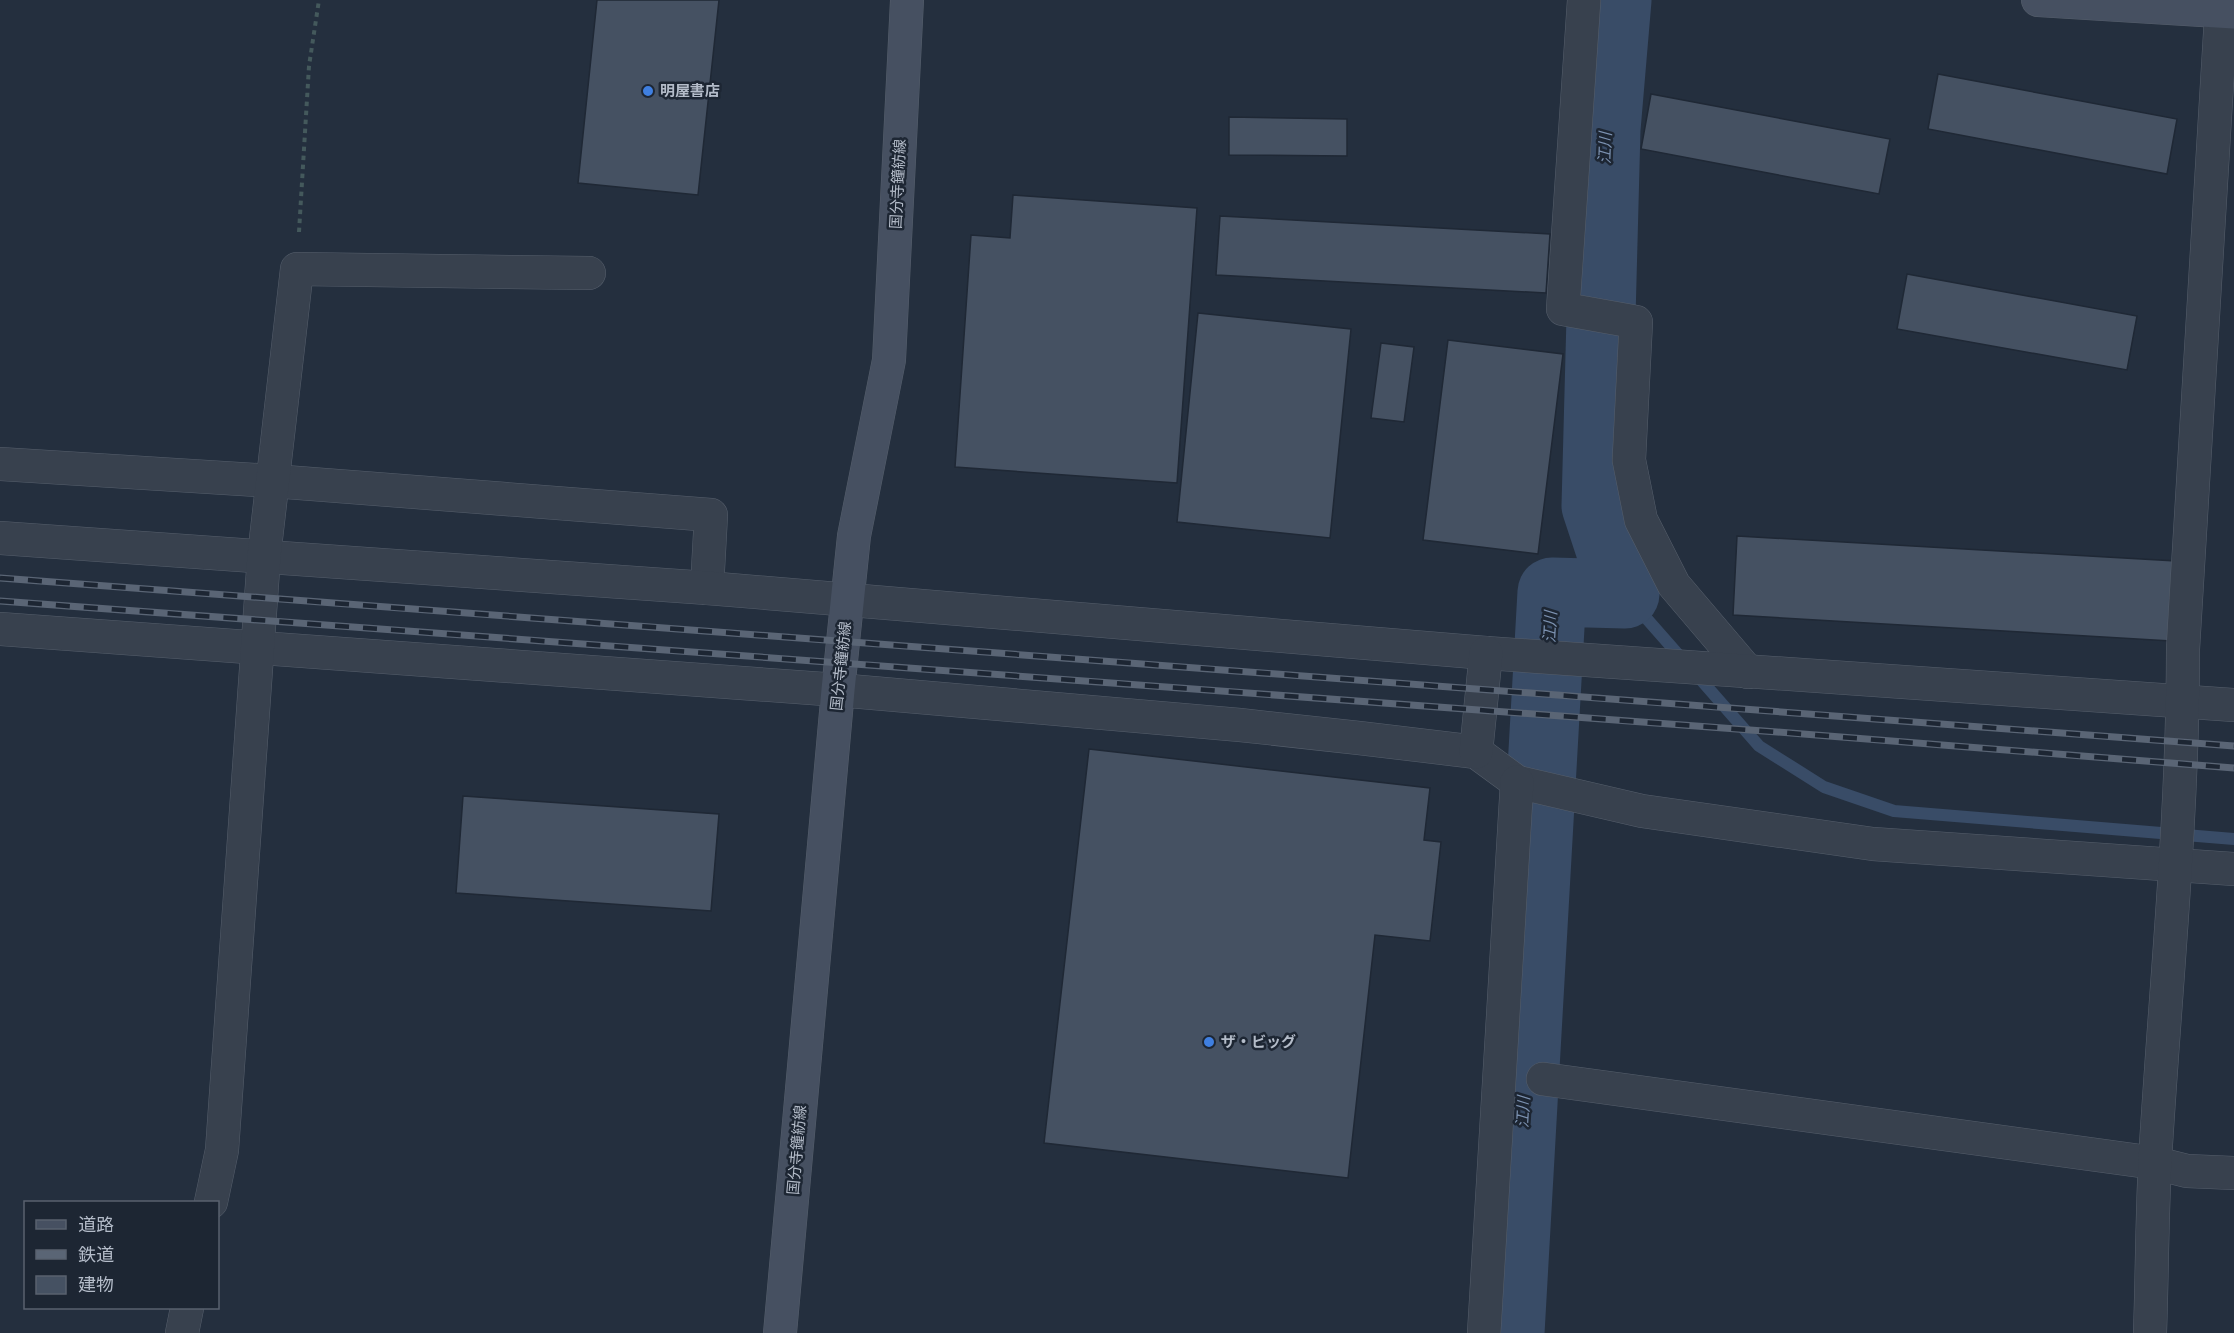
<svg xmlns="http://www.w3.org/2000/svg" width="2234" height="1333" viewBox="0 0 2234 1333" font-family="'DejaVu Sans','Noto Sans JP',sans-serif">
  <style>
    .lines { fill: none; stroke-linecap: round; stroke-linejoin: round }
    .stream { stroke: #394c67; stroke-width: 12 }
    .river { stroke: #394c67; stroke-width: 69 }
    .building { fill: #455162; stroke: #1f2835; stroke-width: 1.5 }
    .street-casing { stroke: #565f6c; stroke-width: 34 }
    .secondary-casing { stroke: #565f6c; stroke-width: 34 }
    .path { stroke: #44595c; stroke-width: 4; stroke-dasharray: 4.5 4.5; stroke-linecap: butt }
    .street { stroke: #38414e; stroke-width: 33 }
    .secondary { stroke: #465061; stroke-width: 33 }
    .rail-casing { stroke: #5a6575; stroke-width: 7 }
    .rail { stroke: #1d2633; stroke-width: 4.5; stroke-dasharray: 14; stroke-linecap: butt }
    .shop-dot { fill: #3f7fe0; stroke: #1d2633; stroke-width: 2 }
    .labels { text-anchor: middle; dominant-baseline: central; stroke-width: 5; stroke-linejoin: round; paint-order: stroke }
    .poi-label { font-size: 15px; font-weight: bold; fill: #b4bcc9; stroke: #1d2633; text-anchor: start }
    .street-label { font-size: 15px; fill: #b4bcc9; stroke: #1d2633 }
    .water-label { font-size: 16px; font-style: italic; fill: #7c92b1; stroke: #1d2633 }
  </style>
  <rect width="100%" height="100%" fill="#242f3e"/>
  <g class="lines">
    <!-- stream -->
    <g class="stream">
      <path d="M1625 594 1683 660"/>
      <path d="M1695 673 1759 746 1824 787 1894 811 2234 839"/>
    </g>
    <!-- river -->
    <path class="river" d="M1510 1333 1552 592 1625 594 1596 506 1606 129 1617 0"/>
  </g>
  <!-- building -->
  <g class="building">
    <path d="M597 0H719L698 195 578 183Z"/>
    <path d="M1938 74 2177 119 2167 174 1928 129Z"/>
    <path d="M1651 94 1890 139 1879 194 1641 149Z"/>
    <path d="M1229 117 1347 119V156L1229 155Z"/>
    <path d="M1013 195 1197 208 1177 483 955 467 971 235 1010 238Z"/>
    <path d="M1220 216 1550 234 1546 293 1216 275Z"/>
    <path d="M1907 274 2137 316 2127 370 1897 329Z"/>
    <path d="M1198 313 1351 329 1330 538 1177 522Z"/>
    <path d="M1448 340 1563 354 1538 554 1423 540Z"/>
    <path d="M1381 343 1414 347 1404 422 1371 418Z"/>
    <path d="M1737 536 2176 561 2171 641 1733 615Z"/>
    <path d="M1089 749 1430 788 1424 840 1441 842 1430 941 1375 935 1348 1178 1044 1143Z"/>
    <path d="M463 796 719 814 711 911 456 893Z"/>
  </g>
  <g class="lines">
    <!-- street casing -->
    <g class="street-casing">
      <g id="street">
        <path d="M1584 0 1563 309 1636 322 1629 460 1641 520 1674 585 1748 672"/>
        <path d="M0 464 273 481 711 515 707 588"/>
        <path d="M0 538 707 588 1486 653 2234 705"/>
        <path d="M0 629 838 690 1240 725 1359 738 1476 752 1517 782 1642 811 1873 844 2234 869"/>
        <path d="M1476 752 1486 653"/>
        <path d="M1543 1079 2155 1163 2187 1171 2234 1173"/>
        <path d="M211 1202 222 1150 264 556 297 269 589 273"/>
        <path d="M182 1333 187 1308"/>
        <path d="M1484 1333 1517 782"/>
        <path d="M2150 1333C2152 1276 2152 1218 2155 1161 2165 991 2183 820 2183 649L2222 0"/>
      </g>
    </g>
    <!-- secondary casing -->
    <g class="secondary-casing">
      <g id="secondary">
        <path d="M2038 0 2234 12"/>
        <path d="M780 1333 838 690 854 536 889 360 907 0"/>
      </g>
    </g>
    <!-- path -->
    <path class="path" d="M299 232 309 66 319 0"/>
    <!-- street -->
    <use href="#street" class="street"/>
    <!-- secondary -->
    <use href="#secondary" class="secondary"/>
    <!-- rail casing -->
    <g class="rail-casing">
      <g id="rail">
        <path d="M0 578 2234 746"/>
        <path d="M0 601 1777 732 2234 768"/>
      </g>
    </g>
    <!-- rail -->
    <use href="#rail" class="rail"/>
  </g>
  <!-- markers -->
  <g class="shop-dot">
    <circle cx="648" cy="91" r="6"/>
    <circle cx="1209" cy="1042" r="6"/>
  </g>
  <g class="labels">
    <!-- poi labels -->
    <g class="poi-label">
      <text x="660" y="91">明屋書店</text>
      <text x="1221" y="1042">ザ・ビッグ</text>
    </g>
    <!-- street labels -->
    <g class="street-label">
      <text transform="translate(898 184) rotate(-87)">国分寺鐘紡線</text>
      <text transform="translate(841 666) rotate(-84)">国分寺鐘紡線</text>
      <text transform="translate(797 1150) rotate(-85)">国分寺鐘紡線</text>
    </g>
    <!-- water labels -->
    <g class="water-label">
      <text transform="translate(1605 148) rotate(-88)">江川</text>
      <text transform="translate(1550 627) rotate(-87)">江川</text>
      <text transform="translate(1523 1112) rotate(-87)">江川</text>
    </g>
  </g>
  <!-- legend -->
  <rect x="24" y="1201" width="195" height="108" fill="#1d2633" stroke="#59626f" stroke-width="1.5"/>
  <rect x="36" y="1220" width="30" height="9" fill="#465061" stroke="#59626f" stroke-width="1.5"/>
  <text x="78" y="1231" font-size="18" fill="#b4bcc9">道路</text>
  <rect x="36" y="1250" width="30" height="9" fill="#5a6575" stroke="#59626f" stroke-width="1.5"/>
  <text x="78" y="1261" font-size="18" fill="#b4bcc9">鉄道</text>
  <rect x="36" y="1276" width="30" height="18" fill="#455162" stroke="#59626f" stroke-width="1.5"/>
  <text x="78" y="1291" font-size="18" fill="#b4bcc9">建物</text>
</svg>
